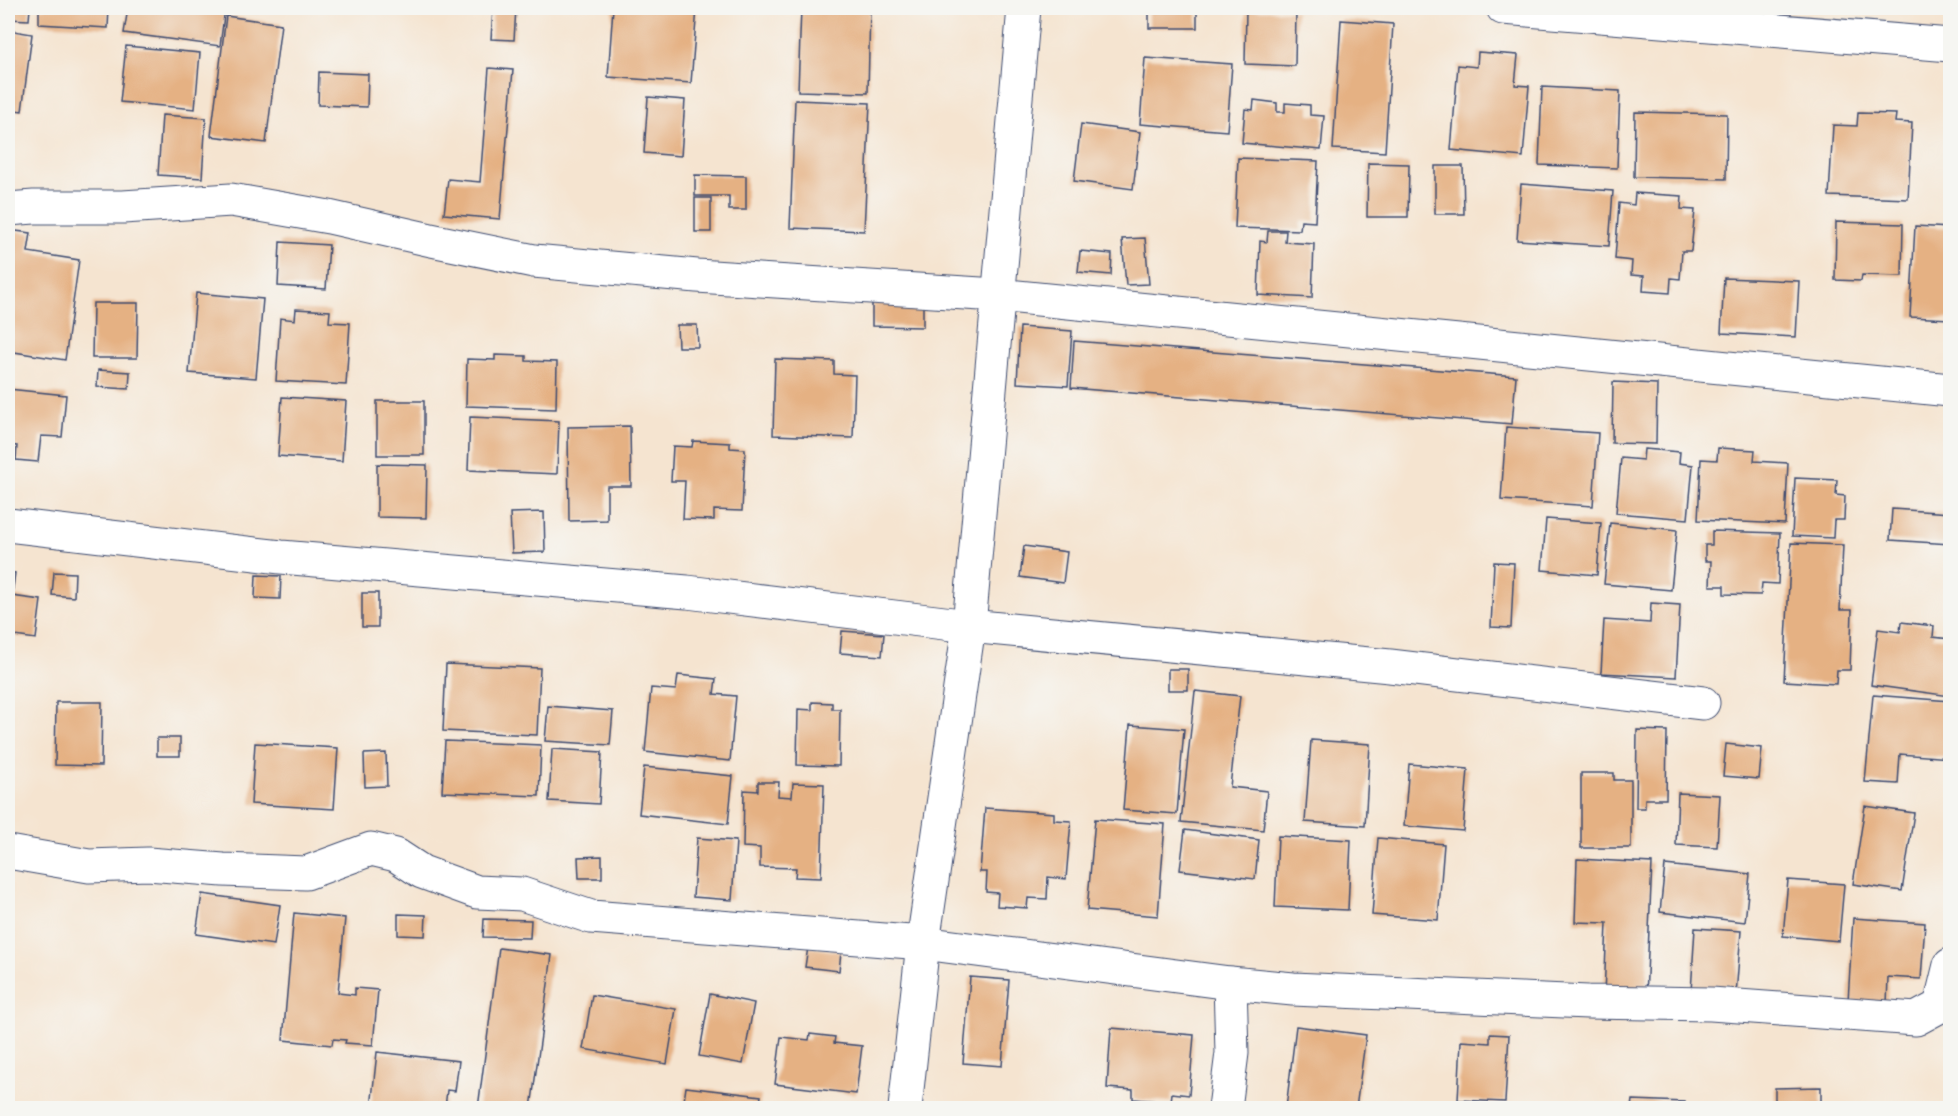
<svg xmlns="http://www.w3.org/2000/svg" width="1958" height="1116" viewBox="0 0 1958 1116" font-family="'Architects Daughter',sans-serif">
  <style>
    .building { fill: #e5b183 }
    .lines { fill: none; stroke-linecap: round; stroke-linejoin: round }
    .street-casing { stroke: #3c4a6f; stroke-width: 35 }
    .street { stroke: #fff; stroke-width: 33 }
  </style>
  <rect width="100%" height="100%" fill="#f6f6f2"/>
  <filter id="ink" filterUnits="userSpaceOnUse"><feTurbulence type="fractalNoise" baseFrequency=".0167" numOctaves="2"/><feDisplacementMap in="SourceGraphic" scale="12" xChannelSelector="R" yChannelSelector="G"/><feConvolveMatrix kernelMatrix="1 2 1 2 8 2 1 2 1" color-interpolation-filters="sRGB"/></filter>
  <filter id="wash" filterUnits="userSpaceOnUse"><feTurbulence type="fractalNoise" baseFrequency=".008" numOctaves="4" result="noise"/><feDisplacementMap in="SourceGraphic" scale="24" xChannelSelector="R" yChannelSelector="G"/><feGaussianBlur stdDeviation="1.35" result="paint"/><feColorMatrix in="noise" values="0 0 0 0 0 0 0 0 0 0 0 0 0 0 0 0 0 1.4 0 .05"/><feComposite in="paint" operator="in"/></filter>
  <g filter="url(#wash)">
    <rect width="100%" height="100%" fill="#f5e4d0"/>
    <g id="blocks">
      <!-- building -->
      <g class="building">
        <path d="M8 8H30L29 20 8 19Z"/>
        <path d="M39 8H109L108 28 39 24Z"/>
        <path d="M128 8H225L220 46 124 33Z"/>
        <path d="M493 8H516L514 40 491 39Z"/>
        <path d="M613 8H697L691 83 608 77Z"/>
        <path d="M801 8H870L868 93 798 91Z"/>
        <rect x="1149" y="8" width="48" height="20"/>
        <path d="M1246 10 1296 11 1295 66 1245 64Z"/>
        <path d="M226 16 281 24 266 143 211 136Z"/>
        <path d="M1341 20 1393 24 1385 152 1333 149Z"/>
        <path d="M8 30 32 34 22 111 8 109Z"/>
        <path d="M126 46 200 53 195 109 120 102Z"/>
        <path d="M1478 52 1518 55 1515 85 1529 86 1523 157 1451 150 1458 65 1477 67Z"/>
        <path d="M1145 58 1232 64 1227 131 1140 124Z"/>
        <path d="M489 68 513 70 500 219 444 214 448 179 480 182Z"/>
        <path d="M319 72 368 74 367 107 318 105Z"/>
        <path d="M1542 87 1620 91 1617 168 1539 165Z"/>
        <path d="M648 97 685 100 681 156 644 153Z"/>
        <path d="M795 100 870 103 864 231 790 228Z"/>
        <path d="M1254 100 1277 103V112H1285V103L1310 105V115L1324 116 1321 150 1242 143 1245 109 1253 110Z"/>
        <path d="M1635 112 1727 114 1726 179 1634 177Z"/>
        <path d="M1858 113 1896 114 1895 122 1912 123 1908 199 1829 196 1833 125 1857 126Z"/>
        <path d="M162 115 206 118 202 178 158 175Z"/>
        <path d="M1081 124 1140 132 1133 189 1074 181Z"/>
        <path d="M1238 158 1318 161 1315 222 1301 221 1300 230 1235 228Z"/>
        <path d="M1368 163 1409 164 1408 217H1367Z"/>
        <path d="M1435 166H1463L1464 214H1435Z"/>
        <path d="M695 175 746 176V210H729V196H695Z"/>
        <path d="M1521 184 1613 191 1609 246 1517 240Z"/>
        <path d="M1635 193 1682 196 1681 209 1695 210 1691 251H1682L1680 279 1671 278 1670 293 1643 291 1644 276 1631 275 1632 261 1615 259 1619 203 1634 205Z"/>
        <rect x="695" y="198" width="16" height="34"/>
        <path d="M1836 222 1903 224 1902 276 1862 275 1861 281 1835 280Z"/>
        <path d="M1915 226 1950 228V319L1910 317Z"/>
        <path d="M8 230 31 233 28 252 79 260 65 360 8 351Z"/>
        <path d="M1268 231H1286L1285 242 1314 244 1312 298 1258 295 1260 241 1267 242Z"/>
        <path d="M1145 238 1149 284 1126 285 1122 239Z"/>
        <path d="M280 242 329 245 326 289 278 286Z"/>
        <path d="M1080 251 1112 254 1111 275 1078 272Z"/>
        <path d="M1724 278 1799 281 1796 337 1721 333Z"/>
        <path d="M196 293 263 299 256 378 189 373Z"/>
        <path d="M93 303H138L137 358H92Z"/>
        <path d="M872 303 923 304V327L872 326Z"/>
        <path d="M296 309 330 311 329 322 350 323 346 385 276 381 280 318 295 320Z"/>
        <path d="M677 325H697L698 347H678Z"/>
        <path d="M1020 327 1072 331 1068 386 1017 383Z"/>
        <path d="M1074 341 1516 376 1512 424 1071 388Z"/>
        <path d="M495 355 526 356V361L557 362 556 409 466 406 467 359 495 360Z"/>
        <path d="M775 359 834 361V374L855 375 853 438 773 435Z"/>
        <path d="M98 370 130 372 129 389 97 387Z"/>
        <path d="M1613 382 1657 384 1656 444 1612 443Z"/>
        <path d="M8 389 66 395 62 437 41 436 38 462 16 460 17 446 8 445Z"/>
        <path d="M282 397 346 401 342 461 278 456Z"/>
        <rect x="377" y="401" width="47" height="54"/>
        <path d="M470 417 559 421 557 474 468 470Z"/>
        <path d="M630 426 631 486H607V520L569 521 568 427Z"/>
        <path d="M1506 427 1598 433 1593 506 1501 500Z"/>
        <path d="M693 441 730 443V448L745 449 742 511 714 510V520L683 519 685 481H671L673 446 692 447Z"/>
        <path d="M1718 448 1755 450 1754 461 1788 463 1785 524 1698 520 1701 459 1717 460Z"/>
        <path d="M1644 449 1680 452 1679 463 1693 465 1688 519 1616 513 1621 458 1643 460Z"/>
        <path d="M377 464 427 465 426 518 377 517Z"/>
        <path d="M1795 478 1837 480 1836 495 1845 496 1844 520H1834L1833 538 1792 536Z"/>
        <path d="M1892 509 1950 513V544L1890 540Z"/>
        <path d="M544 512 545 552 512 553 510 513Z"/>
        <path d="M1546 519 1601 523 1597 575 1542 570Z"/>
        <path d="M1610 523 1677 530 1671 590 1604 584Z"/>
        <path d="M1712 531 1780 533 1778 584 1762 583 1761 595 1724 594V586H1710L1711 561H1705V545H1712Z"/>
        <path d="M1791 543 1843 545 1840 610H1852L1850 670H1837L1836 684 1784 681Z"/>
        <path d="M1024 546 1067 552 1063 583 1020 577Z"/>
        <path d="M1494 562 1514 563 1511 628 1491 627Z"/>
        <path d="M8 572 15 573 12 596 41 600 36 639 8 635Z"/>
        <path d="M54 572 75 573 74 597 52 595Z"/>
        <path d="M256 575 281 576 280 599 255 598Z"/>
        <rect x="362" y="593" width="16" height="34"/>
        <path d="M1651 603 1680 605 1676 677 1601 673 1604 620 1650 623Z"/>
        <path d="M1901 622 1934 626 1933 637 1950 639V696L1871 685 1878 629 1900 632Z"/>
        <path d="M842 631 884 634 882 656 840 653Z"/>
        <path d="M446 664 540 668 537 735 443 731Z"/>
        <rect x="1168" y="669" width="20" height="21"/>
        <path d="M678 675 716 679 714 694 736 696 730 761 645 752 651 688 676 690Z"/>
        <path d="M1195 691 1240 696 1230 787 1267 791 1263 830 1181 822Z"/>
        <path d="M1873 695 1950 701V758L1900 754 1898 784 1865 782Z"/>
        <path d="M56 702H102L101 766 55 765Z"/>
        <path d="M812 702 832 703V709H840L839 766 797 765 798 709 812 710Z"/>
        <path d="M548 706 613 711 610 745 545 741Z"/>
        <path d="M1130 725 1184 729 1177 814 1123 810Z"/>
        <path d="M1637 730 1667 731 1666 799H1645V808H1636Z"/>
        <rect x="157" y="738" width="23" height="18"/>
        <path d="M1311 740 1370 744 1365 826 1305 822Z"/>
        <path d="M445 741 541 745 539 796 442 792Z"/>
        <path d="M255 743 338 748 334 809 251 804Z"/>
        <path d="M1726 744 1762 748 1759 779 1723 776Z"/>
        <path d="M552 749 602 752 599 804 549 801Z"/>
        <path d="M386 753 387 786 365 787 364 754Z"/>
        <path d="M1409 764 1468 769 1463 831 1404 826Z"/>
        <path d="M644 767 733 776 728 824 639 814Z"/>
        <path d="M1581 773H1614V780H1631V848H1581Z"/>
        <path d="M758 782H779L778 796 792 797 793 783 824 784 821 878 795 877 796 868 760 867V848L743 847 744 790 758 791Z"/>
        <path d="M1678 793 1720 795 1717 847 1676 845Z"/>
        <path d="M1865 806 1914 813 1902 891 1853 884Z"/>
        <path d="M985 808 1054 813V820L1071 821 1066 879 1048 877 1047 899 1028 898 1027 908 997 906 998 893 986 892 987 872H980Z"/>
        <path d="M1095 819 1165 824 1158 916 1087 910Z"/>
        <path d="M1185 830 1259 840 1255 879 1180 870Z"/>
        <path d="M1278 836 1351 840 1348 910 1275 907Z"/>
        <path d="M697 838 736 841 732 900 693 897Z"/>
        <path d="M1378 838 1444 844 1438 920 1372 915Z"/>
        <path d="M602 856V878H579L578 857Z"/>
        <path d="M1577 859 1652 863 1646 997 1604 995 1607 923 1575 922Z"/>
        <path d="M1665 865 1750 874 1745 922 1660 912Z"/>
        <path d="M1788 880 1844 884 1839 941 1783 936Z"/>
        <path d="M202 894 280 905 274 945 196 934Z"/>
        <path d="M294 913 345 918 338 993 355 995V988L378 990 373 1045 345 1043 346 1040 333 1039 332 1045 283 1040Z"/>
        <path d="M398 914 426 915 425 936 398 935Z"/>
        <path d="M1853 918 1925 923 1921 979 1888 977 1887 1004 1848 1001Z"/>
        <path d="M484 919 531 920 530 938 483 937Z"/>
        <path d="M1695 928 1741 931 1736 995 1691 992Z"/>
        <path d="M808 947 841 952 839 971 805 967Z"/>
        <path d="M499 948 552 955 531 1108H478Z"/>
        <path d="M970 977 1009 980 1002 1066 963 1063Z"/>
        <path d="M710 994 754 1003 743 1064 699 1056Z"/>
        <path d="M592 995 676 1009 667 1064 583 1049Z"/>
        <path d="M1296 1026 1366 1035 1356 1108H1286Z"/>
        <path d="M1111 1028 1194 1035 1189 1095 1172 1093 1171 1102 1133 1099V1090L1107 1088Z"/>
        <path d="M810 1034 835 1037 834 1043 862 1046 856 1094 775 1084 781 1037 809 1040Z"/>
        <path d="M1490 1034 1509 1035 1505 1102 1458 1100 1461 1041 1490 1043Z"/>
        <path d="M377 1052 459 1061 455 1091 447 1090 445 1108H371Z"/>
        <path d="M686 1087 761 1096 759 1108H683Z"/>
        <path d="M1821 1087V1108H1775V1088Z"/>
        <path d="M1632 1100 1685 1102V1108H1631Z"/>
      </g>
    </g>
  </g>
  <g filter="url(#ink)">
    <use href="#blocks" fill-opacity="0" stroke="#3c4a6f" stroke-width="1.5"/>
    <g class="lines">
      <!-- street casing -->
      <g class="street-casing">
        <g id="street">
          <path d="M1503 8 1950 45"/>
          <path d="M8 209 34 207H123L231 200 329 217 431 240 534 261 697 276 997 295 1950 390"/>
          <path d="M8 525 281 557 687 592 969 626 1390 666 1703 703"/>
          <path d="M8 852 89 866 148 864 223 870 306 873 371 849 396 855 422 872 477 892 522 894 591 917 923 943 1230 983 1293 989 1588 1002 1711 1004 1916 1019 1940 1006 1950 965"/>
          <path d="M905 1108 923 943 969 626 1024 8"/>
          <path d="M1225 1108 1232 1053 1230 983"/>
        </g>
      </g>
      <!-- street -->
      <use href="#street" class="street"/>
    </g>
  </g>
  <!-- margin -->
  <rect width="1958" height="1116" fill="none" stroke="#f6f6f2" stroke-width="30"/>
</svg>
